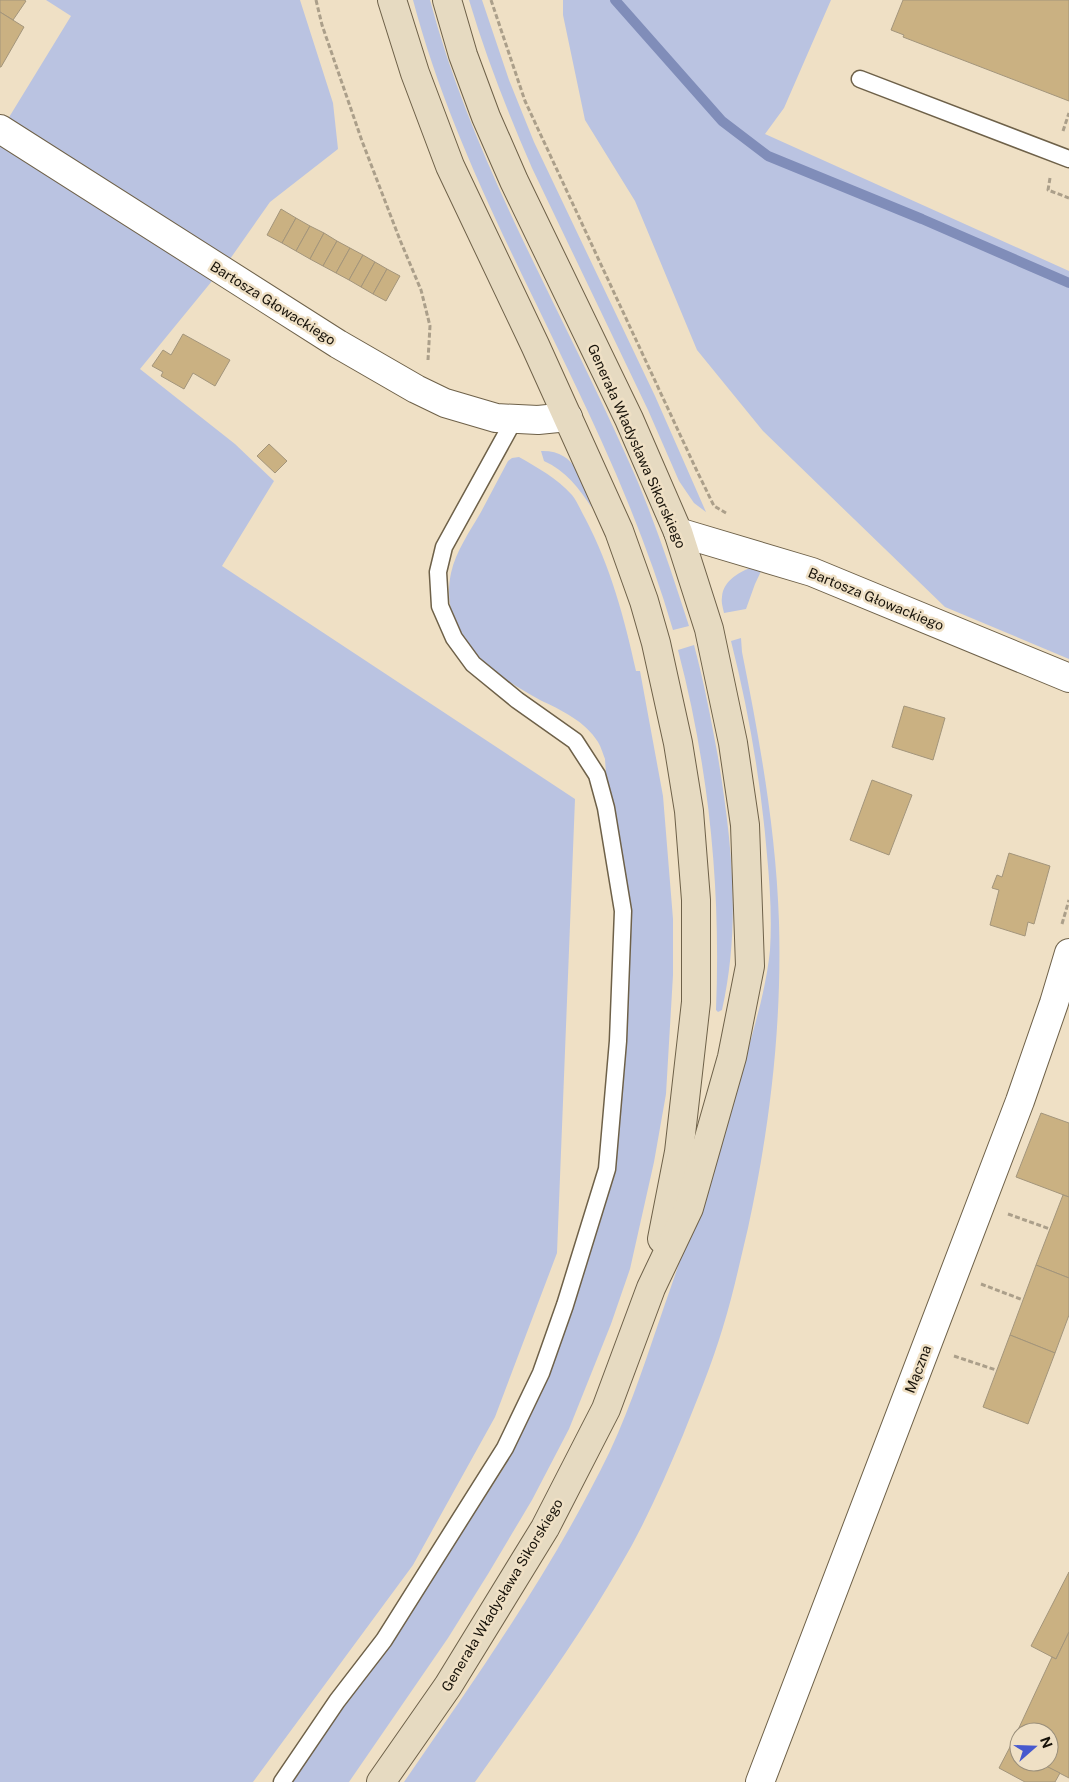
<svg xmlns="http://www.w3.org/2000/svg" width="1069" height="1782" viewBox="0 0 1069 1782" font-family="'Public Sans',sans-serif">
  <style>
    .green { fill: #bac3e1 }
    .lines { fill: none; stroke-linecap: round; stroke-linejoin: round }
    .stream { stroke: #808db9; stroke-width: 10 }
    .building { fill: #cab182; stroke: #a3957b }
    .service-casing { stroke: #6e6149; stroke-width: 19 }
    .minor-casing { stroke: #6e6149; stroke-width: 30 }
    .secondary-casing { stroke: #6e6149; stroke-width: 30 }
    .path { stroke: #ab9f8a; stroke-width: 3; stroke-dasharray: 5 2.5; stroke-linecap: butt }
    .service { stroke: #fff; stroke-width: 16 }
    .minor { stroke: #fff; stroke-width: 28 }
    .secondary { stroke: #e6dac1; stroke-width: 28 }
    .labels { text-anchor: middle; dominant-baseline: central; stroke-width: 5; stroke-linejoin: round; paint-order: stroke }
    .street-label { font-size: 14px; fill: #171209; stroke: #efe0c5 }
  </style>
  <rect width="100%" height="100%" fill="#efe0c5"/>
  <!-- green -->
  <g class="green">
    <path d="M46 0H300L333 103 338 149 270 202 230 259 140 369 235 444 274 481 222 566 575 799 557 1253 495 1417 413 1565 253 1782H0V132L71 16Z"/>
    <path d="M413 0H430C472 159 558 303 625 453 651 509 670 567 689 626L673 630C654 565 629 502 601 440 535 294 454 155 413 0Z"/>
    <path d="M469 0H482L509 80 534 142 655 396 706 512 694 503 679 481 648 410 532 168C508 113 486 57 469 0Z"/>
    <path d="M563 0H831L784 108 765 134 1069 271V659L945 607 763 431 697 350 635 201 585 120 563 15Z"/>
    <path d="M541 451C577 450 581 481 592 508 579 488 566 471 544 461Z"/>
    <path d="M519 457C538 468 557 478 572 495 577 501 581 511 585 518 610 565 625 620 636 671H640L663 796 673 919V975L666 1094 654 1162 630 1269 611 1324 569 1429 532 1500 488 1574 448 1638 349 1782H292L327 1727 485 1497 505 1466 523 1426 606 1190 623 1022 605 759C603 754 601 747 598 742 585 721 561 710 540 700 492 674 438 636 451 573 456 551 470 531 481 512 490 495 499 478 508 461L512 458Z"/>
    <path d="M755 566 763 567 755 584 746 609 724 613C723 608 721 602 722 597 723 580 741 571 755 566Z"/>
    <path d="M741 638 742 652C760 742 776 830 779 922 782 1025 770 1127 748 1228 740 1261 733 1295 723 1327 712 1364 697 1400 683 1435 664 1480 645 1524 620 1566 577 1641 525 1711 475 1782H404C478 1675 553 1569 610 1451 632 1404 648 1353 665 1304 696 1216 723 1128 751 1039 759 1010 767 981 770 950 772 919 770 886 767 855 761 783 749 712 731 641Z"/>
    <path d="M694 645C704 682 711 719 718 757 732 842 741 926 722 1010L718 1012 716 1010C721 888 709 768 678 650Z"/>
  </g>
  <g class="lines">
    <!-- stream -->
    <path class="stream" d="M615 0 722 121 768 156 922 219 1069 283"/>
  </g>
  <!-- building -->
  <g class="building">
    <path d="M0 0H24L26 1 13 20 0 12Z"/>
    <path d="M903 0H1069V101L903 37 904 35 891 30Z"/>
    <path d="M0 12 24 27 1 67H0Z"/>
    <path d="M281 209 296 218 282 243 267 235Z"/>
    <path d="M296 218 310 226 296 251 282 243Z"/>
    <path d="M310 226 324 233 310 259 296 251Z"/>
    <path d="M324 233 337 241 323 266 310 259Z"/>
    <path d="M337 241 350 248 336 273 323 266Z"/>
    <path d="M350 248 363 255 349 280 336 273Z"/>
    <path d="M363 255 375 262 361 287 349 280Z"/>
    <path d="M375 262 387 269 373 294 361 287Z"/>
    <path d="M387 269 400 276 386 301 373 294Z"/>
    <path d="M183 334 230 360 215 386 193 373 184 389 161 376 163 372 152 366 163 350 171 355Z"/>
    <path d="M269 444 287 461 275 473 257 456Z"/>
    <path d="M904 706 945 718 933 760 892 747Z"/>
    <path d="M872 780 912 795 889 855 850 840Z"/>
    <path d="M1009 853 1050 866 1034 924 1028 922 1025 936 990 925 999 890 992 888 997 875 1002 877Z"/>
    <path d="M1041 1113 1069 1123V1197L1016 1177Z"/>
    <path d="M1063 1195 1069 1197V1278L1036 1265Z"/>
    <path d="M1036 1265 1069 1278V1315L1055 1353 1010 1335Z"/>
    <path d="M1010 1335 1055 1353 1028 1424 983 1407Z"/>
    <path d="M1069 1572V1632L1056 1659 1031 1646Z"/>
    <path d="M1069 1632V1778L1038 1762H1049V1732H1019V1752L1010 1747 1052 1657 1056 1659Z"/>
    <path d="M1010 1747 1019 1752V1762H1038L1060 1773 1055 1782H1025L999 1768Z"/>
  </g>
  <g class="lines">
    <!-- service casing -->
    <g class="service-casing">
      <g id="service">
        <path d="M860 79 1069 159"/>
        <path d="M282 1782 337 1701 384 1640 505 1448 541 1373 565 1305 607 1169 618 1041 623 911 606 808 597 775 575 741 517 700 473 664 454 638 440 606 438 572 444 547 514 420"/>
      </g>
    </g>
    <!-- minor casing -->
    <g class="minor-casing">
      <g id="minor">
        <path d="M0 129 338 344 416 389 445 403 496 418 538 420 568 417"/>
        <path d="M678 532 812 572 1069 678"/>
        <path d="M760 1782 1020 1101 1054 1003 1069 953"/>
      </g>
    </g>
    <!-- secondary casing -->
    <g class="secondary-casing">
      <g id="secondary">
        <path d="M392 0 415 73 450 166 535 345 619 531 644 601 656 643 678 743 689 811 696 900V1002L679 1152 662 1239"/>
        <path d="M381 1782 448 1686 545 1528 606 1409 651 1288 689 1208 732 1057 750 966 745 825 733 743 709 629 678 532 629 419 514 181 486 117 463 55 447 0"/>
      </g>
    </g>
    <!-- path -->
    <g class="path">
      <path d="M316 0 322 25 362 141 400 240 421 290 430 326 428 360"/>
      <path d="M491 0 525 101 696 469 714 506 726 513"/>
      <path d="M1063 131 1069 113"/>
      <path d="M1050 178 1048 190 1069 198"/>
      <path d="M1062 924 1069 900"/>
      <path d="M1008 1214 1050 1229"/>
      <path d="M981 1284 1023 1300"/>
      <path d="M954 1356 996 1370"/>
    </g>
    <!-- service -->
    <use href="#service" class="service"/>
    <!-- minor -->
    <use href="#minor" class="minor"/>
    <!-- secondary -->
    <use href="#secondary" class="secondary"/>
  </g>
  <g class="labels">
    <!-- street labels -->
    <g class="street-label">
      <text transform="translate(273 303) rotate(32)">Bartosza Głowackiego</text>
      <text transform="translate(637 446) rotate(66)">Generała Władysława Sikorskiego</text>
      <text transform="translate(876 599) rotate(22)">Bartosza Głowackiego</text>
      <text transform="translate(918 1369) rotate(-69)">Mączna</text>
      <text transform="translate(502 1595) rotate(-59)">Generała Władysława Sikorskiego</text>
    </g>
  </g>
  <!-- north arrow -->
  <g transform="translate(1034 1747) rotate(70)"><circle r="24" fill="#efe0c5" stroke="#998e7a"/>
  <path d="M0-4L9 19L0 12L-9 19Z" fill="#4759ce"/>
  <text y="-8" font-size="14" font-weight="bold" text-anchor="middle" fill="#171209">N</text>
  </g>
</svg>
